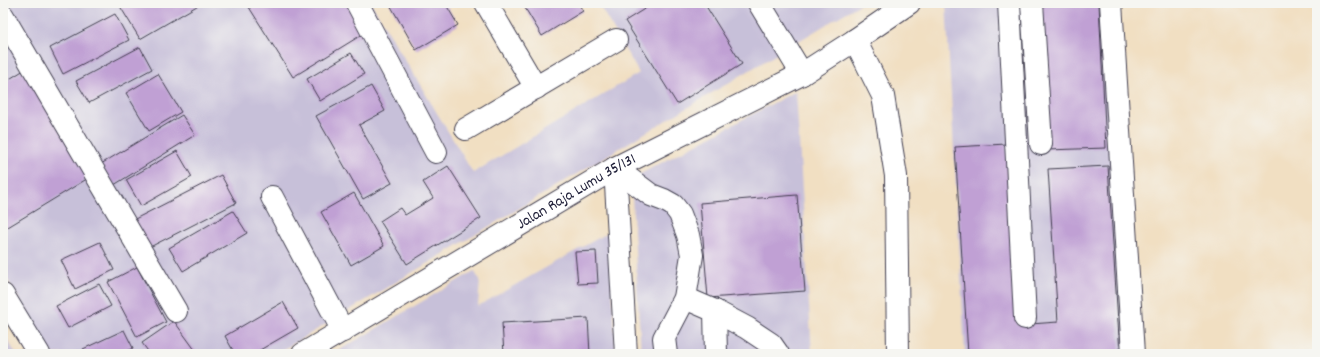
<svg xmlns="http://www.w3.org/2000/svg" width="1320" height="357" viewBox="0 0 1320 357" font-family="Dekko,sans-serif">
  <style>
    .industrial { fill: #c7c0d9 }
    .building { fill: #c0a0d4 }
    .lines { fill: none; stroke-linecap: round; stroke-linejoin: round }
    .minor-casing { stroke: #413e4f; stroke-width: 24 }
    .minor { stroke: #fff; stroke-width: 22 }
    .labels { text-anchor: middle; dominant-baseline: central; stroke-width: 4; stroke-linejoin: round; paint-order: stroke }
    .street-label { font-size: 16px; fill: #22223b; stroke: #f6f6f2 }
  </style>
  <rect width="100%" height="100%" fill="#f6f6f2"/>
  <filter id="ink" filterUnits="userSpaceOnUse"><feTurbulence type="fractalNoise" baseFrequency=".025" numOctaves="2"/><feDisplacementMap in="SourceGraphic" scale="8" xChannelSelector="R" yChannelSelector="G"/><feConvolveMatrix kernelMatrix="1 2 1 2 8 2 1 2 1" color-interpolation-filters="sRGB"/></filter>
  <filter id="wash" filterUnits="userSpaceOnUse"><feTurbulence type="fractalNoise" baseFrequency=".012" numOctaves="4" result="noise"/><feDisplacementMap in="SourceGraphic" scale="16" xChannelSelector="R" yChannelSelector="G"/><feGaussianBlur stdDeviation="0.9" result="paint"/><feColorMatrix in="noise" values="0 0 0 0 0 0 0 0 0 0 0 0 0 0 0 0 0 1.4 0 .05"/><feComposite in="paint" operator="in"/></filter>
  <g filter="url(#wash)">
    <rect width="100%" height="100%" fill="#f1dfc2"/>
    <!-- industrial -->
    <g class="industrial">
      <path d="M3 3H371L473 173 639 73 598 3H862L276 354H52L3 272Z"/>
      <path d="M946 3H1112L1130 354H965Z"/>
      <path d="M796 91 812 354H641L631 179Z"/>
      <path d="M609 232 616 354H333L474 271 480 280 478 306Z"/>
      <path d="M3 332 16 354H3Z"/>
    </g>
    <g id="blocks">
      <!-- building -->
      <g class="building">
        <path d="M118 3H202L140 39Z"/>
        <path d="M249 3H350L368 31 293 77 247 4Z"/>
        <path d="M389 3H445L458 25 416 50Z"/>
        <path d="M522 3H578L583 11 542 36Z"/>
        <path d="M616 3H627L619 8Z"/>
        <path d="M654 3H704L742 64 677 104 625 21Z"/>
        <path d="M1040 3H1099L1106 148 1047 150Z"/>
        <path d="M115 14 129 40 63 74 50 48Z"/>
        <path d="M140 47 152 69 89 103 76 81Z"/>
        <path d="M351 53 364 74 320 101 307 79Z"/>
        <path d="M24 70 90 177 3 230V83Z"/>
        <path d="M158 74 181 112 149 131 126 93Z"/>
        <path d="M371 86 385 111 359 125 392 183 363 199 316 116Z"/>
        <path d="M182 115 195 135 114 185 101 164Z"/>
        <path d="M1006 144 1017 325 1058 322 1048 169 1108 166 1120 354H968L955 147Z"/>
        <path d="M177 151 192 177 141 206 126 180Z"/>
        <path d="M448 166 481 218 407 264 380 221 400 208 405 215 433 198 423 182Z"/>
        <path d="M221 175 236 203 148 248 133 220Z"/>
        <path d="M354 193 384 246 351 265 321 212Z"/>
        <path d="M797 195 805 291 708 298 700 203Z"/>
        <path d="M233 211 247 233 183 271 169 248Z"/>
        <path d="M100 242 114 270 75 289 61 260Z"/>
        <path d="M596 251 598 283 578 284 575 252Z"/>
        <path d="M137 267 166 322 137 337 108 282Z"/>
        <path d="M99 284 111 306 68 328 56 306Z"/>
        <path d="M283 302 298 328 253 354H235L225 336Z"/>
        <path d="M588 318 590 354H504L502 323Z"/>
        <path d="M174 321 198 354H150L142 343Z"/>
        <path d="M124 330 133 348 121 354H85L83 349Z"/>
      </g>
    </g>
  </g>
  <g filter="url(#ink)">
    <use href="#blocks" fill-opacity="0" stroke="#413e4f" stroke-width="1"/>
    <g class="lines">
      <!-- minor casing -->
      <g class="minor-casing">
        <g id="minor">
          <path d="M357 3 436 152"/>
          <path d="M486 3 536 88"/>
          <path d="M759 3 802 74"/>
          <path d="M1009 3 1025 318"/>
          <path d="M1032 3 1041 144"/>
          <path d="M1111 3 1133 354"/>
          <path d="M3 16 176 311"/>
          <path d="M855 40 883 96 896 176 898 354"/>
          <path d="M466 129 616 40"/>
          <path d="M615 168 651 195 664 200 673 205 680 214 688 235 692 255 685 298 664 338 666 354"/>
          <path d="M615 168 626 354"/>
          <path d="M272 197 343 331"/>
          <path d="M3 295 39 354"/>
          <path d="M685 298 715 311 716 354"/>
          <path d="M715 311 747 328 771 344 778 354"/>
          <path id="s1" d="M303 354 615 168 802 74 855 40 909 3"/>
        </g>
      </g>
      <!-- minor -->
      <use href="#minor" class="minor"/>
    </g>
  </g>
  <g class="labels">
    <!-- street labels -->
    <g class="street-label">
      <text stroke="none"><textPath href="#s1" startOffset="318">Jalan Raja Lumu 35/131</textPath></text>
    </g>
  </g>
  <!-- margin -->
  <rect width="1320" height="357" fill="none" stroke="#f6f6f2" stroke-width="16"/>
</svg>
